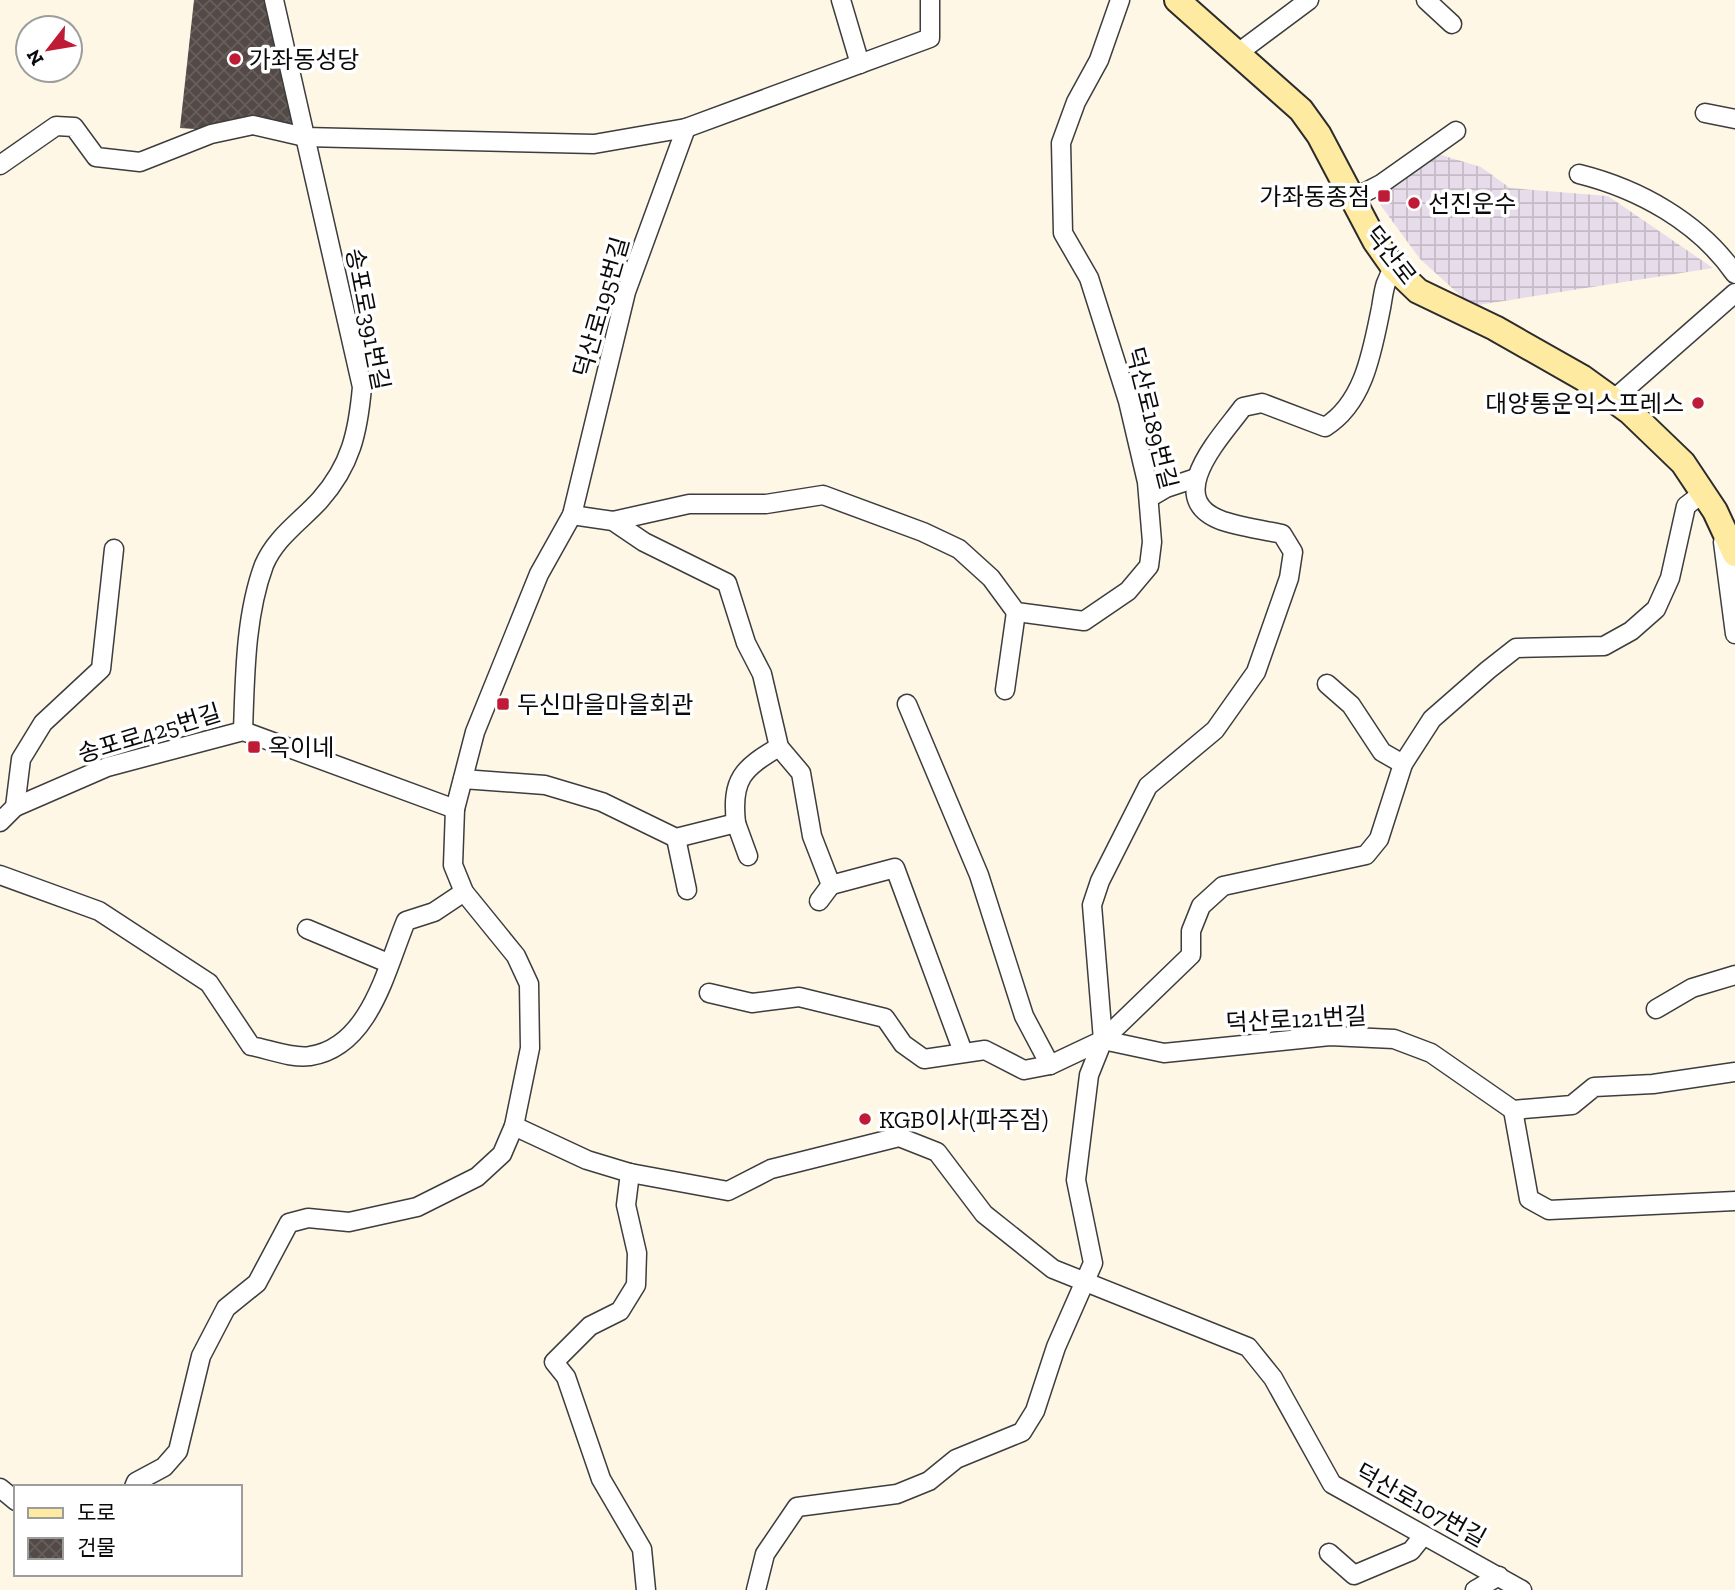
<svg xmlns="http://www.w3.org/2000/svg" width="1735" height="1590" viewBox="0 0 1735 1590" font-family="'Zilla Slab','Noto Sans KR',serif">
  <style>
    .industrial { fill: url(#industrial-grid) }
    .building { fill: url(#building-cross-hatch) }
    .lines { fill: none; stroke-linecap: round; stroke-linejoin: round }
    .street-casing { stroke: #3d3d3d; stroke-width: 21 }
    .secondary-casing { stroke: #2c2c2c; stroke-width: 28 }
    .street { stroke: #fff; stroke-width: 18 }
    .secondary { stroke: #ffeaa1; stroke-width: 24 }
    .poi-dot { fill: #c01b36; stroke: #fff; stroke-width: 2.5 }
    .labels { text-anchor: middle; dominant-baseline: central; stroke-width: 7; stroke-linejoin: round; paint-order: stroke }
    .poi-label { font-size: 24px; fill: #0a0a0a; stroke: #fff; text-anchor: start }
    .street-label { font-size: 24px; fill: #0a0a0a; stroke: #fff }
  </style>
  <defs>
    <pattern id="industrial-grid" width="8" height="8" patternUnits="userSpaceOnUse" patternTransform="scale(1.75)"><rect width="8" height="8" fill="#e7dcea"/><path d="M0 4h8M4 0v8" fill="none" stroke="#c5bbc7"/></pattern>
    <pattern id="building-cross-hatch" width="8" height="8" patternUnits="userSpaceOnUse" patternTransform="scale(1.75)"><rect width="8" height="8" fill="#534946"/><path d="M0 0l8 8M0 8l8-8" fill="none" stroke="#675f5c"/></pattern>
  </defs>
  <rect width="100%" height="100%" fill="#fff7e6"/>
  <!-- industrial -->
  <path class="industrial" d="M1438 154 1481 167 1510 188 1608 196 1713 268 1472 306 1420 259 1374 196Z"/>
  <!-- building -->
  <path class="building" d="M194 0H268L298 126 239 119 209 130 180 128Z"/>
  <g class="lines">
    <!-- street casing -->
    <g class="street-casing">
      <g id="street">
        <path d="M841 0 860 64"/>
        <path d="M1426 0 1452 24"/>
        <path d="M1238 53 1309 0"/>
        <path d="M1705 113 1735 119"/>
        <path d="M0 165 56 126 74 127 96 157 140 162 211 134 253 125 305 137 594 144 686 128 930 38V0"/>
        <path d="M1579 174C1639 189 1699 222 1735 274"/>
        <path d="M1352 199 1381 184 1456 131"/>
        <path d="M1613 400 1735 293"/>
        <path d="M1149 498 1166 488 1196 478"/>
        <path d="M572 515 613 521 644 542 727 583 746 643 762 674 779 747 801 773 812 836 831 885 895 868 963 1052"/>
        <path d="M613 521 689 504H766L823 495 923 532 959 549 991 578 1016 612 1084 621 1128 591 1149 566 1152 542 1147 482 1128 401 1089 278 1063 233 1061 143 1076 102 1099 60 1120 0"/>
        <path d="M1723 542 1735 634"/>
        <path d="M1327 684 1351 705 1382 752 1403 764"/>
        <path d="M1005 690 1016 612"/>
        <path d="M907 704 979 875 1024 1016 1050 1065"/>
        <path d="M243 731C245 677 245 616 264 565 276 537 300 522 320 500 351 465 358 432 362 387L274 0"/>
        <path d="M463 779 545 785 602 802 676 838 736 823 748 856"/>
        <path d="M15 807 21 759 43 723 101 669 114 549"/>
        <path d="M0 822 15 807 107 767 243 731 455 809"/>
        <path d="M736 823C731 779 743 768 779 747"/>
        <path d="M676 838 687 890"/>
        <path d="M0 875 99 911 209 983 251 1046C268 1049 293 1059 310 1056 370 1047 386 969 406 921L434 912 464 892"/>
        <path d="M819 901 831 885"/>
        <path d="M307 929 388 963"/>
        <path d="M709 993 752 1003 799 997 885 1018 903 1044 924 1059 985 1050 1024 1070 1050 1065 1103 1040 1164 1053 1330 1036 1394 1039 1431 1053 1513 1110 1572 1105 1594 1087 1653 1084 1735 1072"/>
        <path d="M1656 1009 1692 988 1735 975"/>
        <path d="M1103 1040 1092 905 1100 881 1148 786 1215 730 1256 672 1289 578 1293 552 1282 534C1262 530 1242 527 1223 521 1160 499 1222 436 1243 407L1262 403 1325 427C1364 403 1372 352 1381 308 1384 291 1384 282 1394 268"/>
        <path d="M1513 1110 1529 1199 1549 1210 1735 1201"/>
        <path d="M514 1126 587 1160 630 1173 728 1191 771 1169 899 1137 937 1152 984 1214 1053 1269 1248 1347 1273 1378 1332 1484 1522 1590"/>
        <path d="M630 1173 626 1205 637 1253 636 1285 620 1311 590 1326 554 1362 566 1377 601 1479 642 1549 646 1590"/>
        <path d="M134 1487 136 1482 164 1467 178 1451 201 1356 226 1308 257 1283 289 1223 308 1218 349 1222 417 1207 477 1177 502 1154 514 1126 530 1048 529 984 516 956 464 892 453 865 455 809 475 732 539 574 572 515 626 292 686 128"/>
        <path d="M0 1488 16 1501"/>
        <path d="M1329 1553 1354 1575 1411 1551 1423 1536"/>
        <path d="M756 1590 765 1554 797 1507 897 1494 929 1481 956 1459 1022 1432 1035 1411 1056 1347 1093 1263 1076 1180 1089 1075 1103 1040 1191 955V931L1201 906 1223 886 1366 855 1379 839 1403 764 1432 719 1488 670 1516 648 1604 646 1631 631 1656 609 1670 578 1686 506 1703 493"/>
        <path d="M1475 1590 1499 1576"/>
      </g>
    </g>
    <!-- secondary casing -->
    <g class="secondary-casing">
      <path id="secondary" d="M1177 0 1301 110 1319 135 1375 241 1394 268 1418 291 1495 328 1583 378 1630 412 1683 463 1715 511 1735 554"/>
    </g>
    <!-- street -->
    <use href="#street" class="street"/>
    <!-- secondary -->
    <use href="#secondary" class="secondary"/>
  </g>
  <!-- markers -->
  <g class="poi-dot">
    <circle cx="235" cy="59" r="7"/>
    <rect x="1377" y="189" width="14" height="14" rx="3.5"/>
    <circle cx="1414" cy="203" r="7"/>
    <circle cx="1698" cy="403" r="7"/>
    <rect x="496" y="697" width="14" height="14" rx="3.5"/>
    <rect x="247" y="740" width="14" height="14" rx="3.5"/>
    <circle cx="865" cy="1119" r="7"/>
  </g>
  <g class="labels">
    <!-- poi labels -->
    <g class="poi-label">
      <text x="249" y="59">가좌동성당</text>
      <text x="1370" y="196" text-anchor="end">가좌동종점</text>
      <text x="1428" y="203">선진운수</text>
      <text x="1684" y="403" text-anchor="end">대양통운익스프레스</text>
      <text x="517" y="704">두신마을마을회관</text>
      <text x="268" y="747">옥이네</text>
      <text x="879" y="1119">KGB이사(파주점)</text>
    </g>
    <!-- street labels -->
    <g class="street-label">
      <text transform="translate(1391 255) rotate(52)">덕산로</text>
      <text transform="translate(601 307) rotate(-74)">덕산로195번길</text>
      <text transform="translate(368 319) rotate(79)">송포로391번길</text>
      <text transform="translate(1152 418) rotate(76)">덕산로189번길</text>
      <text transform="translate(149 733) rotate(-17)">송포로425번길</text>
      <text transform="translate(1296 1019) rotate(-3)">덕산로121번길</text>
      <text transform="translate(1421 1505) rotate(29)">덕산로107번길</text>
    </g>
  </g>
  <!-- legend -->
  <rect x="14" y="1485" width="228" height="91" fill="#ffffff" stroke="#9d9d9d" stroke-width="2"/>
  <rect x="28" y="1508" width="35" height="10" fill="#ffeaa1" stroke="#9d9d9d" stroke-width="2"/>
  <text x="77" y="1520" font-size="21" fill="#0a0a0a">도로</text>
  <rect x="28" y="1538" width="35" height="21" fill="url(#building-cross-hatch)" stroke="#9d9d9d" stroke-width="2"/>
  <text x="77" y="1555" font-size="21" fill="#0a0a0a">건물</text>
  <!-- north arrow -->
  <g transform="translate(49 49) rotate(239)"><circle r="33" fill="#ffffff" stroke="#9d9d9d" stroke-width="2"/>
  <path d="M0-5L12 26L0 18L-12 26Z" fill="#c01b36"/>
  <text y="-10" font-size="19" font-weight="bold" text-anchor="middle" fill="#0a0a0a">N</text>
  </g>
</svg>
